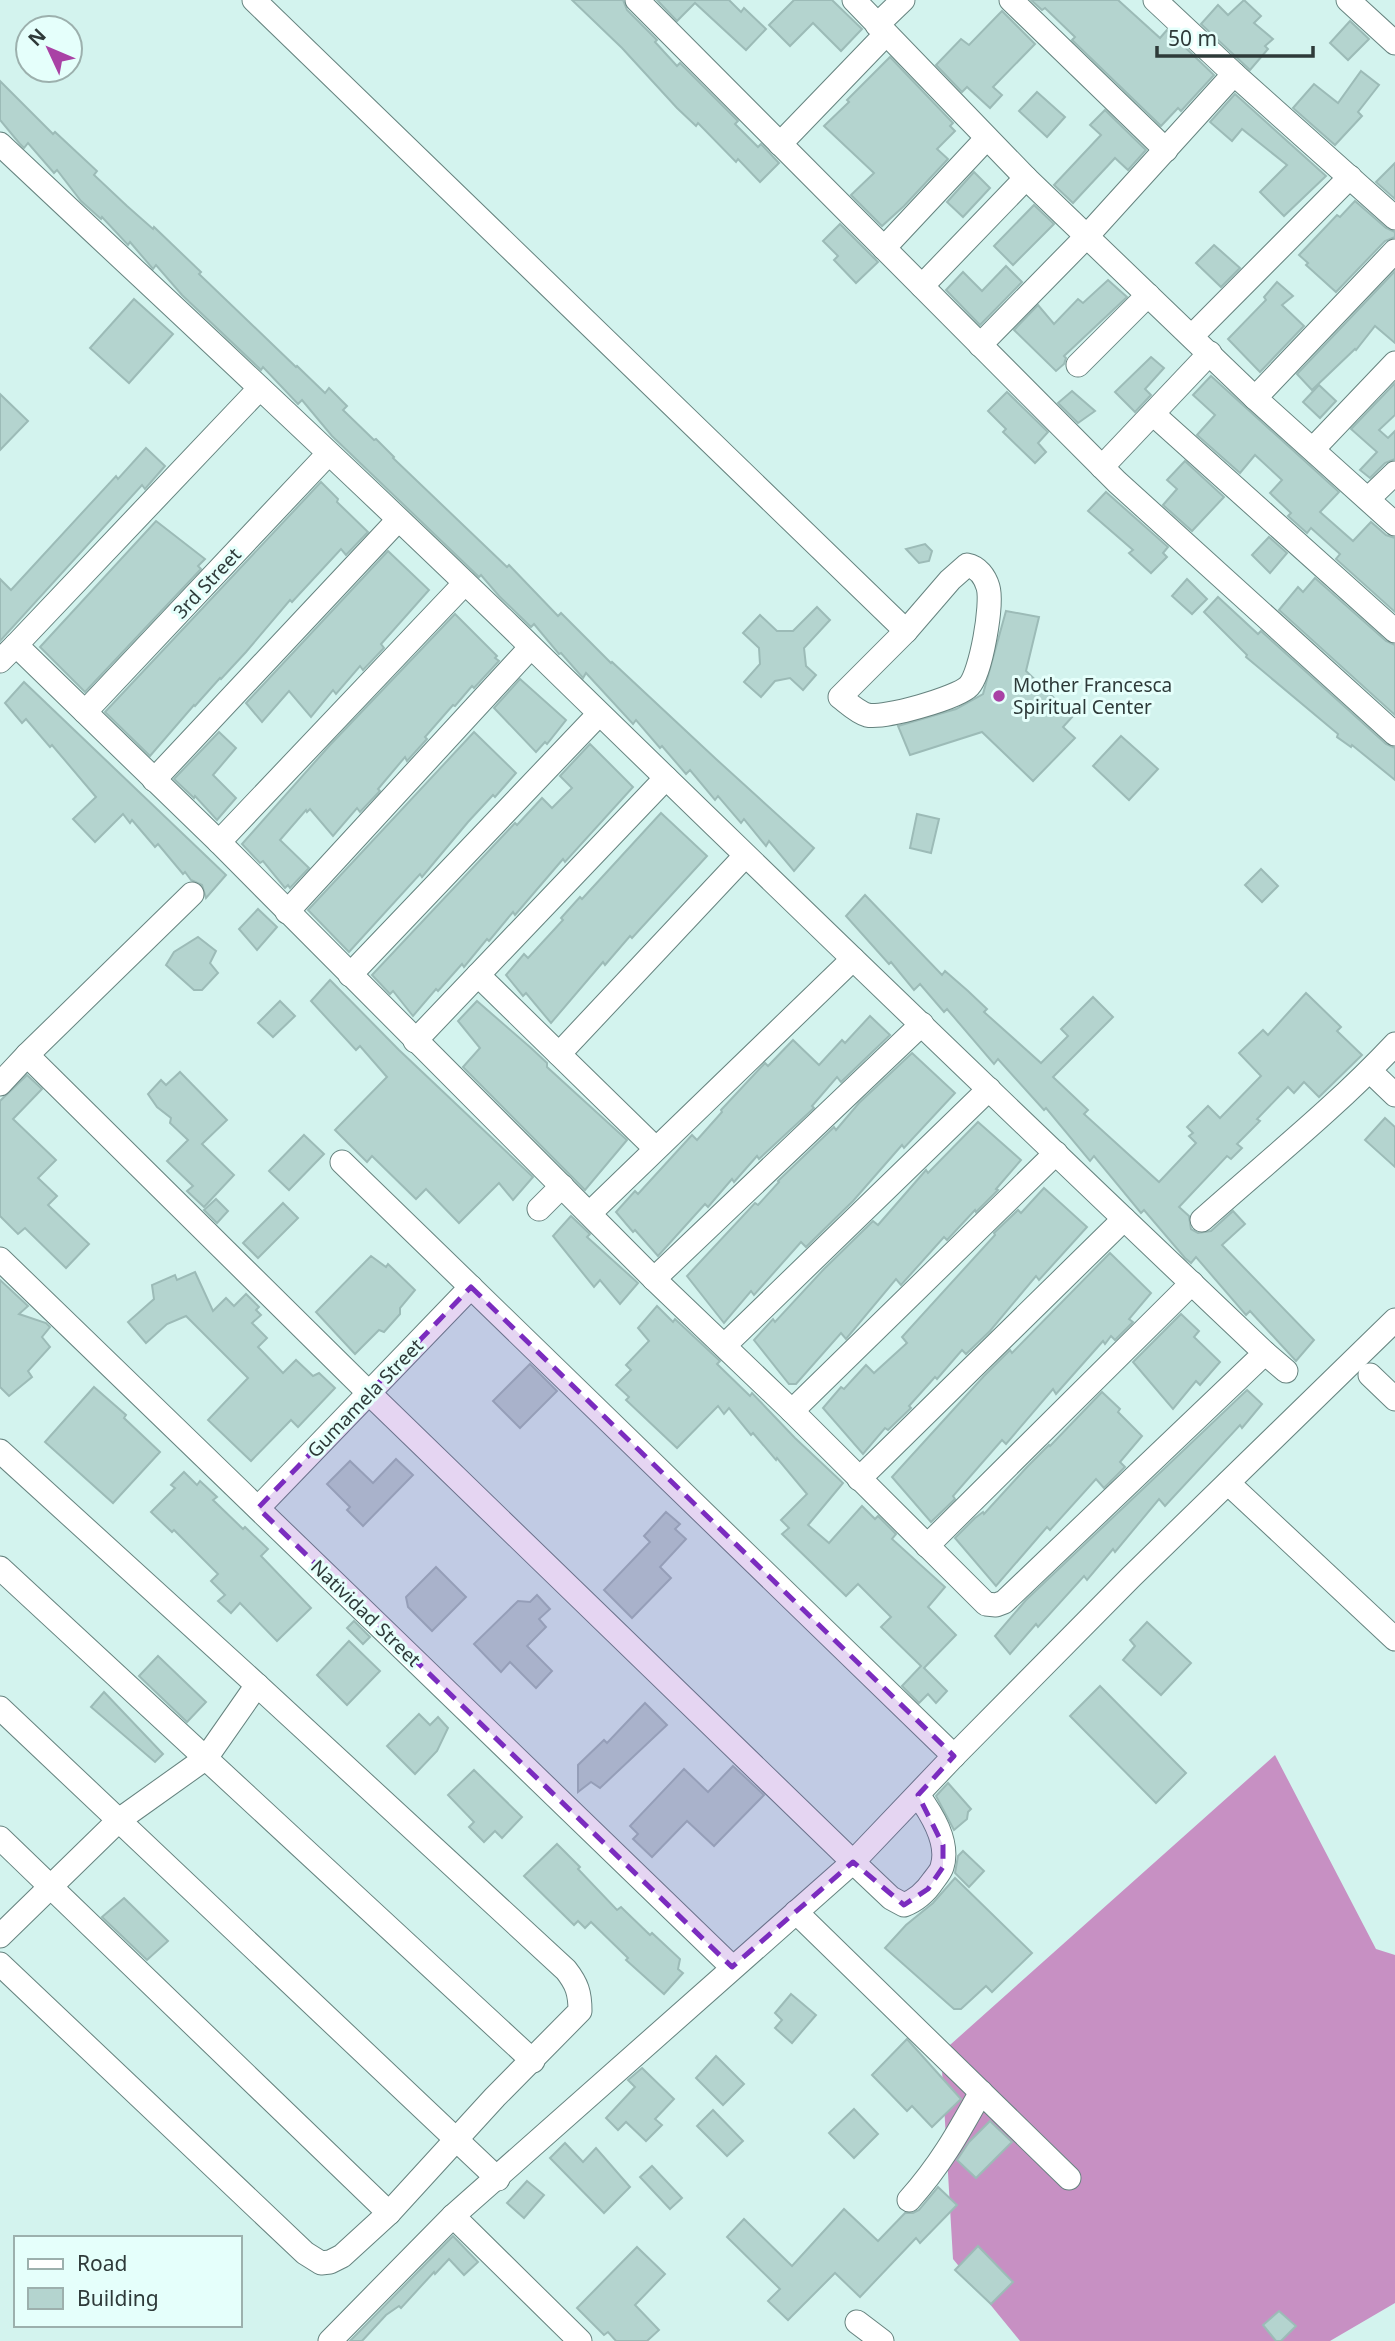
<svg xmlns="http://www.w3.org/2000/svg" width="1395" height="2341" viewBox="0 0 1395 2341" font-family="'Noto Sans',sans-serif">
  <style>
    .forest { fill: #c790c3 }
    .building { fill: #b4d4cf; stroke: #9cbbb7; stroke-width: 2 }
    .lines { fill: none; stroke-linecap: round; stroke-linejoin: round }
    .minor-casing { stroke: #66837f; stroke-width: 25 }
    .minor { stroke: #fff; stroke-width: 23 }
    .marked { fill: #7b2cbf; fill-opacity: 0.2; stroke: #7b2cbf; stroke-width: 5; stroke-dasharray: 14 9; stroke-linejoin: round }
    .poi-dot { fill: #a942a5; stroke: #e5fffb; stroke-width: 2.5 }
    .labels { text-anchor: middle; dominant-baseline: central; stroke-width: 6; stroke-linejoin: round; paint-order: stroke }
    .street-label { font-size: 19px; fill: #2e3a39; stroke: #e5fffb }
    .poi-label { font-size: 19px; fill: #2e3a39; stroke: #e5fffb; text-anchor: start }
  </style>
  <rect width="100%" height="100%" fill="#d3f3ee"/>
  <!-- forest -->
  <path class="forest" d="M1275 1755 1376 1949 1395 1955V2303L1330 2341H1020L953 2259 941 2053Z"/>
  <!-- building -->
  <g class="building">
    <path d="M572 0H623L627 10 657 40 655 42 677 66 680 63 738 121 735 124 758 147 761 144 779 163 760 182 738 159 736 162 698 123 696 126 677 108 622 48Z"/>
    <path d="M657 0H729L741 12 744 8 766 29 746 50 695 3 677 21Z"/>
    <path d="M794 0H832L862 29 841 51 813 23 790 46 769 25Z"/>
    <path d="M1031 0H1118L1160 38 1167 30 1214 75 1181 111 1178 108 1161 126 1072 40 1075 37 1045 8 1042 10Z"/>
    <path d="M1244 0 1261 16 1254 23 1273 39 1265 46 1268 49 1250 70 1201 24 1218 5 1228 15Z"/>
    <path d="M1002 11 1035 44 993 87 1002 95 990 108 967 87 962 92 936 65 961 39 969 45Z"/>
    <path d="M1350 21 1369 39 1348 60 1330 43Z"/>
    <path d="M890 57 953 123 950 126 955 131 937 149 948 159 904 206 882 226 851 195 874 173 824 126 849 102 847 100Z"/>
    <path d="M1361 71 1379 85 1358 112 1362 116 1335 145 1293 108 1314 84 1338 103Z"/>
    <path d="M0 81 53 134 55 132 97 171 94 175 127 206 153 229 154 227 201 272 199 274 296 367 297 366 325 393 329 388 347 406 343 410 374 440 376 439 394 457 393 458 507 567 509 565 558 616 561 613 611 663 612 662 716 759 814 848 794 871 769 841 766 846 744 819 741 823 718 796 715 800 690 770 686 774 662 746 660 748 636 720 633 724 586 673 583 678 561 653 559 654 534 624 531 627 499 596 481 575 479 577 332 436 302 400 298 404 263 367 261 370 182 295 156 265 153 269 130 242 128 245 102 217 101 219 81 201 57 170 54 173 28 143 24 148 20 144 0 120Z"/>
    <path d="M1037 92 1065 117 1047 137 1019 111Z"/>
    <path d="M1235 94 1326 176 1284 216 1260 192 1287 165 1242 129 1232 141 1210 122Z"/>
    <path d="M1105 110 1146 150 1128 170 1115 158 1073 203 1054 185 1101 135 1090 125Z"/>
    <path d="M1395 163V199L1376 182Z"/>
    <path d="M974 172 990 188 963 217 947 202Z"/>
    <path d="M1355 201 1386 228 1395 232V237L1385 241 1336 292 1306 265 1308 263 1299 255 1337 215 1340 217Z"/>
    <path d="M1034 205 1054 224 1013 265 994 246Z"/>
    <path d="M840 224 878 262 856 283 834 260 838 256 823 241Z"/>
    <path d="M1214 245 1240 268 1221 287 1196 263Z"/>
    <path d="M1006 266 1022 282 980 325 946 290 963 272 982 291Z"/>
    <path d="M1395 271V343L1375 326 1356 350 1355 349 1312 390 1297 374Z"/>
    <path d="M1108 280 1127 297 1064 356 1066 358 1064 364 1056 371 1014 330 1038 305 1054 324 1078 299 1083 303Z"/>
    <path d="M1277 282 1293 296 1282 305 1304 326 1260 372 1228 339 1266 300 1264 297Z"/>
    <path d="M134 299 173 334 129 383 90 348Z"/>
    <path d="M1151 357 1164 368 1145 389 1151 395 1135 412 1115 392Z"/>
    <path d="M1211 376 1339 492 1320 512 1353 541 1371 522 1386 535 1395 538V612L1336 559 1340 554 1311 528 1307 533 1288 516 1291 513 1270 493 1282 480 1255 455 1240 473 1197 435 1215 415 1193 395Z"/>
    <path d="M1395 383V415L1379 430 1388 438 1395 431V459L1385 463 1370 478 1360 470 1377 452 1351 429Z"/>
    <path d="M1319 385 1336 401 1320 418 1303 402Z"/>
    <path d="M1072 391 1095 411 1078 423 1058 403Z"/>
    <path d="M1007 392 1048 432 1038 443 1046 452 1035 463 1003 432 1006 429 988 411Z"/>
    <path d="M0 394 28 421 0 450Z"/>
    <path d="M146 448 165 466 145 489 142 485 0 641V579L11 590 116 476 118 479Z"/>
    <path d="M1185 461 1224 497 1192 531 1163 505 1177 489 1167 480Z"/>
    <path d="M321 482 338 499 337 502 368 532 346 555 341 549 292 602 290 600 246 652 221 679 220 678 195 706 194 705 150 756 105 712Z"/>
    <path d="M1106 492 1168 547 1163 553 1167 557 1151 573 1129 553 1133 550 1088 511Z"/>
    <path d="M156 521 205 559 198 566 201 569 85 692 40 647Z"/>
    <path d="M1269 537 1287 553 1270 573 1252 555Z"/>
    <path d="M925 544 932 551 929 561 919 563 906 549Z"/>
    <path d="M388 551 429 590 381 644 384 648 363 670 360 666 336 694 333 690 311 717 289 691 262 722 246 703Z"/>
    <path d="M1315 578 1386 641 1395 645V715L1279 610 1298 587 1303 592Z"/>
    <path d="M1187 579 1207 599 1192 614 1172 596Z"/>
    <path d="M1218 597 1258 634 1261 631 1386 744 1395 748V780L1352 745 1351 747 1337 737 1338 734 1246 657 1247 655 1204 612Z"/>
    <path d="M817 607 830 620 804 648 806 666 816 675 803 690 790 678 775 681 761 697 744 682 760 664 759 648 743 633 760 615 777 631H793Z"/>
    <path d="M1006 611 1039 617 1026 671 1073 716 1063 727 1075 738 1033 781 982 732 910 755 898 726 956 709 983 694Z"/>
    <path d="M455 614 497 656 495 658 499 661 474 688 472 686 455 706 453 705 425 737 427 739 407 761 405 757 378 789 380 791 360 812 357 808 333 836 310 809 307 812 306 810 280 840 309 868 290 888 288 885 285 888 263 861 260 863 242 844 330 745Z"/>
    <path d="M520 679 566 720 547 744 545 742 536 752 494 708Z"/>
    <path d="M24 682 226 875 206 898 202 885 191 880 185 872 183 874 158 844 155 847 132 820 130 823 123 814 95 842 73 819 96 797 52 745 50 747 26 719 22 723 5 703Z"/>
    <path d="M219 732 236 748 213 775 236 798 217 820 195 796 194 798 174 779Z"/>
    <path d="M474 732 516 773 495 797 493 795 468 822 422 877 420 874 349 952 308 910Z"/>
    <path d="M1121 736 1158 769 1129 800 1093 766Z"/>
    <path d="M590 744 633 787 565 862 563 859 515 915 513 912 489 941 487 939 464 967 462 964 438 991 436 989 413 1016 393 991 390 994 372 975 515 823 517 825 542 798 552 808 572 788 560 776Z"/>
    <path d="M661 813 707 856 632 938 630 936 605 965 603 962 551 1023 526 993 523 996 506 975 524 954 528 958 563 920 561 918 580 897 582 899Z"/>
    <path d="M917 814 939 819 931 853 910 848Z"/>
    <path d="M1261 869 1278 886 1262 902 1245 885Z"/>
    <path d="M865 895 942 975 945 971 968 991 987 1009 984 1012 1041 1063 1068 1036 1061 1029 1093 997 1113 1017 1053 1077 1088 1110 1084 1114 1159 1182 1196 1143 1189 1136 1193 1133 1187 1127 1208 1106 1220 1118 1261 1076 1239 1053 1263 1030 1268 1035 1306 993 1341 1027 1337 1031 1362 1055 1319 1097 1304 1082 1294 1093 1288 1087 1257 1119 1260 1121 1237 1144 1242 1148 1231 1159 1227 1156 1179 1207 1189 1216 1191 1229 1198 1233 1211 1231 1233 1211 1245 1224 1222 1245 1314 1340 1296 1361 1250 1311 1246 1315 1196 1257 1191 1263 1185 1258 1144 1210 1141 1213 1094 1156 1090 1161 1046 1108 1044 1110 998 1059 994 1064 947 1009 944 1012 920 984 914 990 891 962 889 964 846 916Z"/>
    <path d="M258 909 277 927 257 950 239 929Z"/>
    <path d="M198 937 216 951 210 963 218 973 202 990H194L166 965 174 952Z"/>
    <path d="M330 980 399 1050 533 1177 513 1200 499 1183 459 1223 426 1189 416 1199 372 1156 367 1162 335 1130 387 1077 360 1046 356 1050 311 1001Z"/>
    <path d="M280 1001 295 1016 273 1037 258 1023Z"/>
    <path d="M477 1001 531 1048 547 1063V1067L627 1140 585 1190 463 1067 480 1048 458 1021Z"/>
    <path d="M870 1016 890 1035 841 1082 837 1077 812 1106 814 1108 759 1159 757 1156 734 1182 732 1179 708 1207 705 1204 658 1256 635 1230 633 1232 616 1212 635 1191 638 1194 692 1135 697 1140 722 1112 721 1110 765 1063 768 1066 793 1040 819 1065 842 1040 845 1043Z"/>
    <path d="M912 1053 955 1093 904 1148 902 1145 853 1201 806 1247 801 1242 754 1295 751 1291 724 1323 687 1276 755 1203 758 1205 779 1182 778 1181 834 1127 836 1130 859 1103Z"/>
    <path d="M180 1072 227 1120 202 1144 234 1175 204 1207 187 1191 193 1186 167 1161 188 1140 170 1123 171 1118 157 1107 148 1094 161 1080 166 1085Z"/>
    <path d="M27 1075 42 1089 13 1119 56 1160 38 1178 57 1196 48 1205 89 1244 66 1268 25 1228 18 1234 0 1216V1101Z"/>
    <path d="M1385 1118 1395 1127V1167L1365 1140Z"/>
    <path d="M978 1122 1021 1160 996 1189 998 1190 976 1212 975 1210 947 1240 944 1237 901 1285 896 1279 846 1339 841 1333 796 1384H789L754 1340 773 1319 775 1322 824 1269 873 1221 878 1225 926 1170 928 1173Z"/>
    <path d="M304 1135 324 1154 289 1190 269 1171Z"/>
    <path d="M1044 1188 1087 1227 1039 1280 1036 1276 990 1331 966 1354 962 1350 937 1379 935 1377 909 1406 911 1408 888 1430 885 1428 863 1454 823 1408 841 1387 844 1389 866 1365 874 1373 907 1343 902 1337 995 1235 994 1233 1018 1210 1021 1213Z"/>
    <path d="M216 1199 228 1211 217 1223 204 1210Z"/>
    <path d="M283 1203 298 1218 258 1258 243 1243Z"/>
    <path d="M571 1216 590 1234 587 1237 638 1283 620 1304 600 1280 594 1287 553 1236Z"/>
    <path d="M1110 1253 1151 1293 1129 1319 1133 1322 1115 1340 1111 1336 1105 1344 1103 1341 1056 1394 1053 1389 1006 1444 1002 1440 953 1496 955 1499 931 1522 892 1477 984 1376 1010 1350 1012 1353Z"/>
    <path d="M371 1256 386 1267 388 1264 415 1290 400 1308V1314L384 1332 379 1330 355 1354 316 1312Z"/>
    <path d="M195 1272 213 1311 226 1298 234 1306 246 1294 259 1307 256 1310 261 1315 252 1323 267 1338 258 1347 283 1373 296 1360 313 1376 319 1373 335 1388 298 1427 291 1420 251 1461 208 1420 248 1378 186 1316 167 1324 146 1343 128 1322 154 1299 152 1285 175 1275 177 1280Z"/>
    <path d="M0 1280 28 1306 19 1314 46 1323 50 1327 42 1337 50 1347 28 1371 32 1377 9 1396 0 1387Z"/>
    <path d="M657 1306 673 1322 675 1319 720 1361 717 1364 750 1396 752 1393 795 1438 843 1483 808 1525 829 1543 862 1506 875 1519 878 1516 896 1534 892 1539 945 1587 928 1607 956 1635 924 1668 947 1691 936 1703 928 1694 919 1703 902 1686 921 1666 881 1627 891 1617 858 1584 846 1596 782 1534 789 1528 781 1520 807 1494 777 1458 776 1460 753 1433 751 1435 729 1408 724 1414 718 1406 677 1448 626 1400 629 1397 616 1385 631 1370 626 1365 649 1341 638 1328Z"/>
    <path d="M1181 1314 1199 1331 1194 1337 1220 1362 1200 1385 1196 1381 1173 1409 1133 1362Z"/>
    <path d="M530 1364 557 1391 520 1428 493 1401Z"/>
    <path d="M94 1387 126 1415 124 1418 160 1452 113 1503 45 1442Z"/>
    <path d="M1247 1390 1262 1404 1242 1428 1240 1425 1165 1506 1159 1499 1115 1552 1113 1549 1087 1580 1084 1576 1038 1627 1036 1624 1010 1654 995 1636 1026 1600Z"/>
    <path d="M1102 1392 1120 1409 1118 1412 1142 1436 1120 1462 1125 1467 1104 1488 1096 1479 1050 1530 1047 1527 996 1586 955 1538 975 1518 983 1512 984 1514 1027 1467 1049 1445 1050 1446Z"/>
    <path d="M396 1459 413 1475 363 1526 347 1510 350 1507 327 1484 350 1461 373 1483Z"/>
    <path d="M184 1472 197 1485 200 1481 217 1497 213 1500 243 1529 245 1527 268 1549 261 1556 311 1608 277 1641 240 1603 231 1613 218 1601 225 1595 211 1581 218 1574 174 1530 172 1532 151 1512 175 1488 171 1485Z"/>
    <path d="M666 1512 680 1524 675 1529 686 1539 660 1567 671 1578 632 1618 604 1590 650 1542 644 1536Z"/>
    <path d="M436 1567 466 1597 432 1631 408 1607 406 1597Z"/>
    <path d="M537 1595 550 1609 539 1619 546 1627 527 1646 552 1671 536 1688 510 1662 501 1672 474 1644 518 1601 530 1602Z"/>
    <path d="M354 1621 370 1637 363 1644 347 1628Z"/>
    <path d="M1147 1622 1191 1663 1161 1695 1123 1660 1135 1646 1130 1640Z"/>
    <path d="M349 1641 380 1671 347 1705 317 1675Z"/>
    <path d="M158 1656 206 1702 187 1722 139 1676Z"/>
    <path d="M1100 1686 1186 1773 1156 1803 1070 1716Z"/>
    <path d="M104 1692 163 1754 155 1762 91 1707Z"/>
    <path d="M645 1703 667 1725 600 1788 591 1782 578 1792V1765L604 1740 607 1743Z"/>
    <path d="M419 1714 430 1725 438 1717 448 1728 437 1751 415 1774 387 1746Z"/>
    <path d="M733 1766 764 1795 714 1846 687 1821 652 1857 633 1839 638 1834 630 1826 684 1769 708 1792Z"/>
    <path d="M474 1770 522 1817 502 1838 495 1831 484 1842 469 1827 474 1822 448 1795Z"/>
    <path d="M948 1783 971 1809 968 1812 967 1819 954 1830 936 1796Z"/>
    <path d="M557 1844 580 1867 578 1869 617 1910 621 1907 650 1935 652 1933 680 1959 678 1969 683 1973 664 1994 626 1960 628 1958 591 1922 585 1928 578 1921 574 1925 524 1876Z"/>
    <path d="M963 1851 984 1871 969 1887 955 1873 958 1856Z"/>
    <path d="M955 1878 1032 1953 992 1992 986 1986 961 2009H954L885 1948 906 1925 933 1903Z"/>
    <path d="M124 1898 168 1941 147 1960 102 1917Z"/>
    <path d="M791 1994 816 2015 792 2043 775 2028 782 2020 775 2013Z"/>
    <path d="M907 2039 961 2099 932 2127 912 2106 907 2111 872 2075Z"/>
    <path d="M716 2056 744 2084 723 2105 696 2078Z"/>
    <path d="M642 2068 674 2099 655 2119 662 2125 646 2141 626 2122 618 2130 606 2118 635 2087 628 2080Z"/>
    <path d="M854 2109 878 2134 854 2158 829 2133Z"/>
    <path d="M713 2110 743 2141 727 2156 697 2126Z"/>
    <path d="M990 2121 1012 2142 976 2178 957 2160 969 2142Z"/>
    <path d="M565 2143 583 2162 596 2148 630 2187 604 2213 550 2158Z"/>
    <path d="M652 2166 682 2198 670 2209 640 2177Z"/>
    <path d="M527 2181 544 2195 524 2218 507 2203Z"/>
    <path d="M938 2187 957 2205 920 2243 916 2238 860 2297 835 2273 788 2320 768 2301 780 2289 727 2237 744 2219 792 2266 844 2209 878 2241 905 2213H913L919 2210Z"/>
    <path d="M453 2236 478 2262 464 2275 449 2259 435 2274 434 2272 401 2308 399 2306 386 2315 362 2341H350Z"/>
    <path d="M978 2246 1013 2282 991 2304 955 2270Z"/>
    <path d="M637 2247 665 2274 635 2305 659 2330 647 2341H616L608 2332 604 2335 577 2308Z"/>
    <path d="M1279 2311 1296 2326 1281 2341H1276L1263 2325Z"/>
  </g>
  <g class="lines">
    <!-- minor casing -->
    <g class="minor-casing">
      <g id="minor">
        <path d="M254 0 906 631"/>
        <path d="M637 0 1117 482 1395 734"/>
        <path d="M854 0 1026 178 1255 398 1395 524"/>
        <path d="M1011 0 1166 150"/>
        <path d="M1155 0 1234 74 1395 218"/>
        <path d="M1348 0 1395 43"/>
        <path d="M877 25 903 0"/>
        <path d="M0 144C171 305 343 464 511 627 761 871 1012 1113 1265 1353L1004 1602 996 1605 986 1604 792 1411 654 1279 219 842 16 645 260 388"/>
        <path d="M780 144 886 34"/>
        <path d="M884 248 986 139"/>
        <path d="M922 286 1026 178"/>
        <path d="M1192 336 1350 177"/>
        <path d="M980 345 1087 236 1234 74"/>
        <path d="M1078 365 1148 295"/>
        <path d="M1255 398 1395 251"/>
        <path d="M1153 414 1395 631"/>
        <path d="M1313 449 1395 363"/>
        <path d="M1102 467 1210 353"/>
        <path d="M1368 499 1395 473"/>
        <path d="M967 565C978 567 985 577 988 587 993 604 981 673 969 686 958 698 883 719 867 715 857 712 848 703 840 697L906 631 950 580Z"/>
        <path d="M0 661 16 645"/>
        <path d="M85 712 328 454"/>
        <path d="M154 780 398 520"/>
        <path d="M219 842 465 583"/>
        <path d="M287 912 530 648"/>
        <path d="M350 975 599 714"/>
        <path d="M478 975 655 1148"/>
        <path d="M415 1041 666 778"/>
        <path d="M559 1054 745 856"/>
        <path d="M27 1055 369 1393 853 1862 891 1898 904 1905C917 1900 925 1893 933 1881 936 1877 941 1871 942 1867 950 1842 931 1813 918 1795"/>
        <path d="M1370 1071 1395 1095"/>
        <path d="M0 1084 27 1055 192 894"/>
        <path d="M342 1162 954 1756"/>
        <path d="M539 1209 562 1186"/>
        <path d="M590 1213 853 959"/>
        <path d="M1202 1220C1267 1162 1335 1108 1395 1044"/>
        <path d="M0 1259 732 1967"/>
        <path d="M654 1279 922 1024"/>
        <path d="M725 1345 989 1089"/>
        <path d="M1265 1353 1286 1371"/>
        <path d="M1370 1375 1395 1399"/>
        <path d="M792 1411 1056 1153"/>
        <path d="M0 1451 257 1685 566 1970C577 1984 580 1993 580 2011L495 2097 389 2213 342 2256 330 2262 321 2263 305 2253 0 1964"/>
        <path d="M859 1479 1124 1219"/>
        <path d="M1228 1483 1395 1639"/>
        <path d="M258 1508 471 1287"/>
        <path d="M927 1546 1192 1283"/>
        <path d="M0 1568 533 2061"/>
        <path d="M0 1708 498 2179"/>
        <path d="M0 1838 389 2213"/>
        <path d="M796 1912 1069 2178"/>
        <path d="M0 1936 119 1820 206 1758 257 1685"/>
        <path d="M909 2200C941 2164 958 2133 981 2092"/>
        <path d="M453 2216 580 2341"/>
        <path d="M857 2322 882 2341"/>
        <path d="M330 2341 453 2216 853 1862 954 1756 1131 1577 1395 1320"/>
      </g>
    </g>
    <!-- minor -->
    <use href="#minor" class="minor"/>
  </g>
  <!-- marked area -->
  <path class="marked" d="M471 1287 954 1756 918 1795 943 1845V1867L928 1889 904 1905 853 1862 732 1967 258 1508Z"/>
  <!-- markers -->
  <circle class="poi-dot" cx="999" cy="696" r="7"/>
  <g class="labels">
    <!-- street labels -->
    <g class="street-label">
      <text transform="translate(207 583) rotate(-47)">3rd Street</text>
      <text transform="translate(365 1398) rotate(-46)">Gumamela Street</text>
      <text transform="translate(366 1613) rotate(44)">Natividad Street</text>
    </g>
    <!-- poi labels -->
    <g class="poi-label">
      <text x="1013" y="685">Mother Francesca<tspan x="1013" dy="22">Spiritual Center</tspan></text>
    </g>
  </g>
  <!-- legend -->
  <rect x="14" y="2236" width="228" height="91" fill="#e5fffb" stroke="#9cb0ad" stroke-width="2"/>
  <rect x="28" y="2259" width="35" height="10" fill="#ffffff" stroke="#9cb0ad" stroke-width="2"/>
  <text x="77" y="2271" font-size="21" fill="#2e3a39">Road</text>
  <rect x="28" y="2288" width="35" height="21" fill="#b4d4cf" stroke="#9cb0ad" stroke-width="2"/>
  <text x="77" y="2306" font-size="21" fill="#2e3a39">Building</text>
  <!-- north arrow -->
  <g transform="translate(49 49) rotate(314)"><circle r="33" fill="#e5fffb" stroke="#9cb0ad" stroke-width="2"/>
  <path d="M0-5L12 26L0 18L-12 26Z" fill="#a942a5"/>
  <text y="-10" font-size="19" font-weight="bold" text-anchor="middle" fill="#2e3a39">N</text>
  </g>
  <!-- scale -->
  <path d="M1157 46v10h156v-10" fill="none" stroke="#2e3a39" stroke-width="3.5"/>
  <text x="1168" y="46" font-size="21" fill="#2e3a39" stroke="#e5fffb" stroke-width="5" paint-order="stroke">50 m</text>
</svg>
